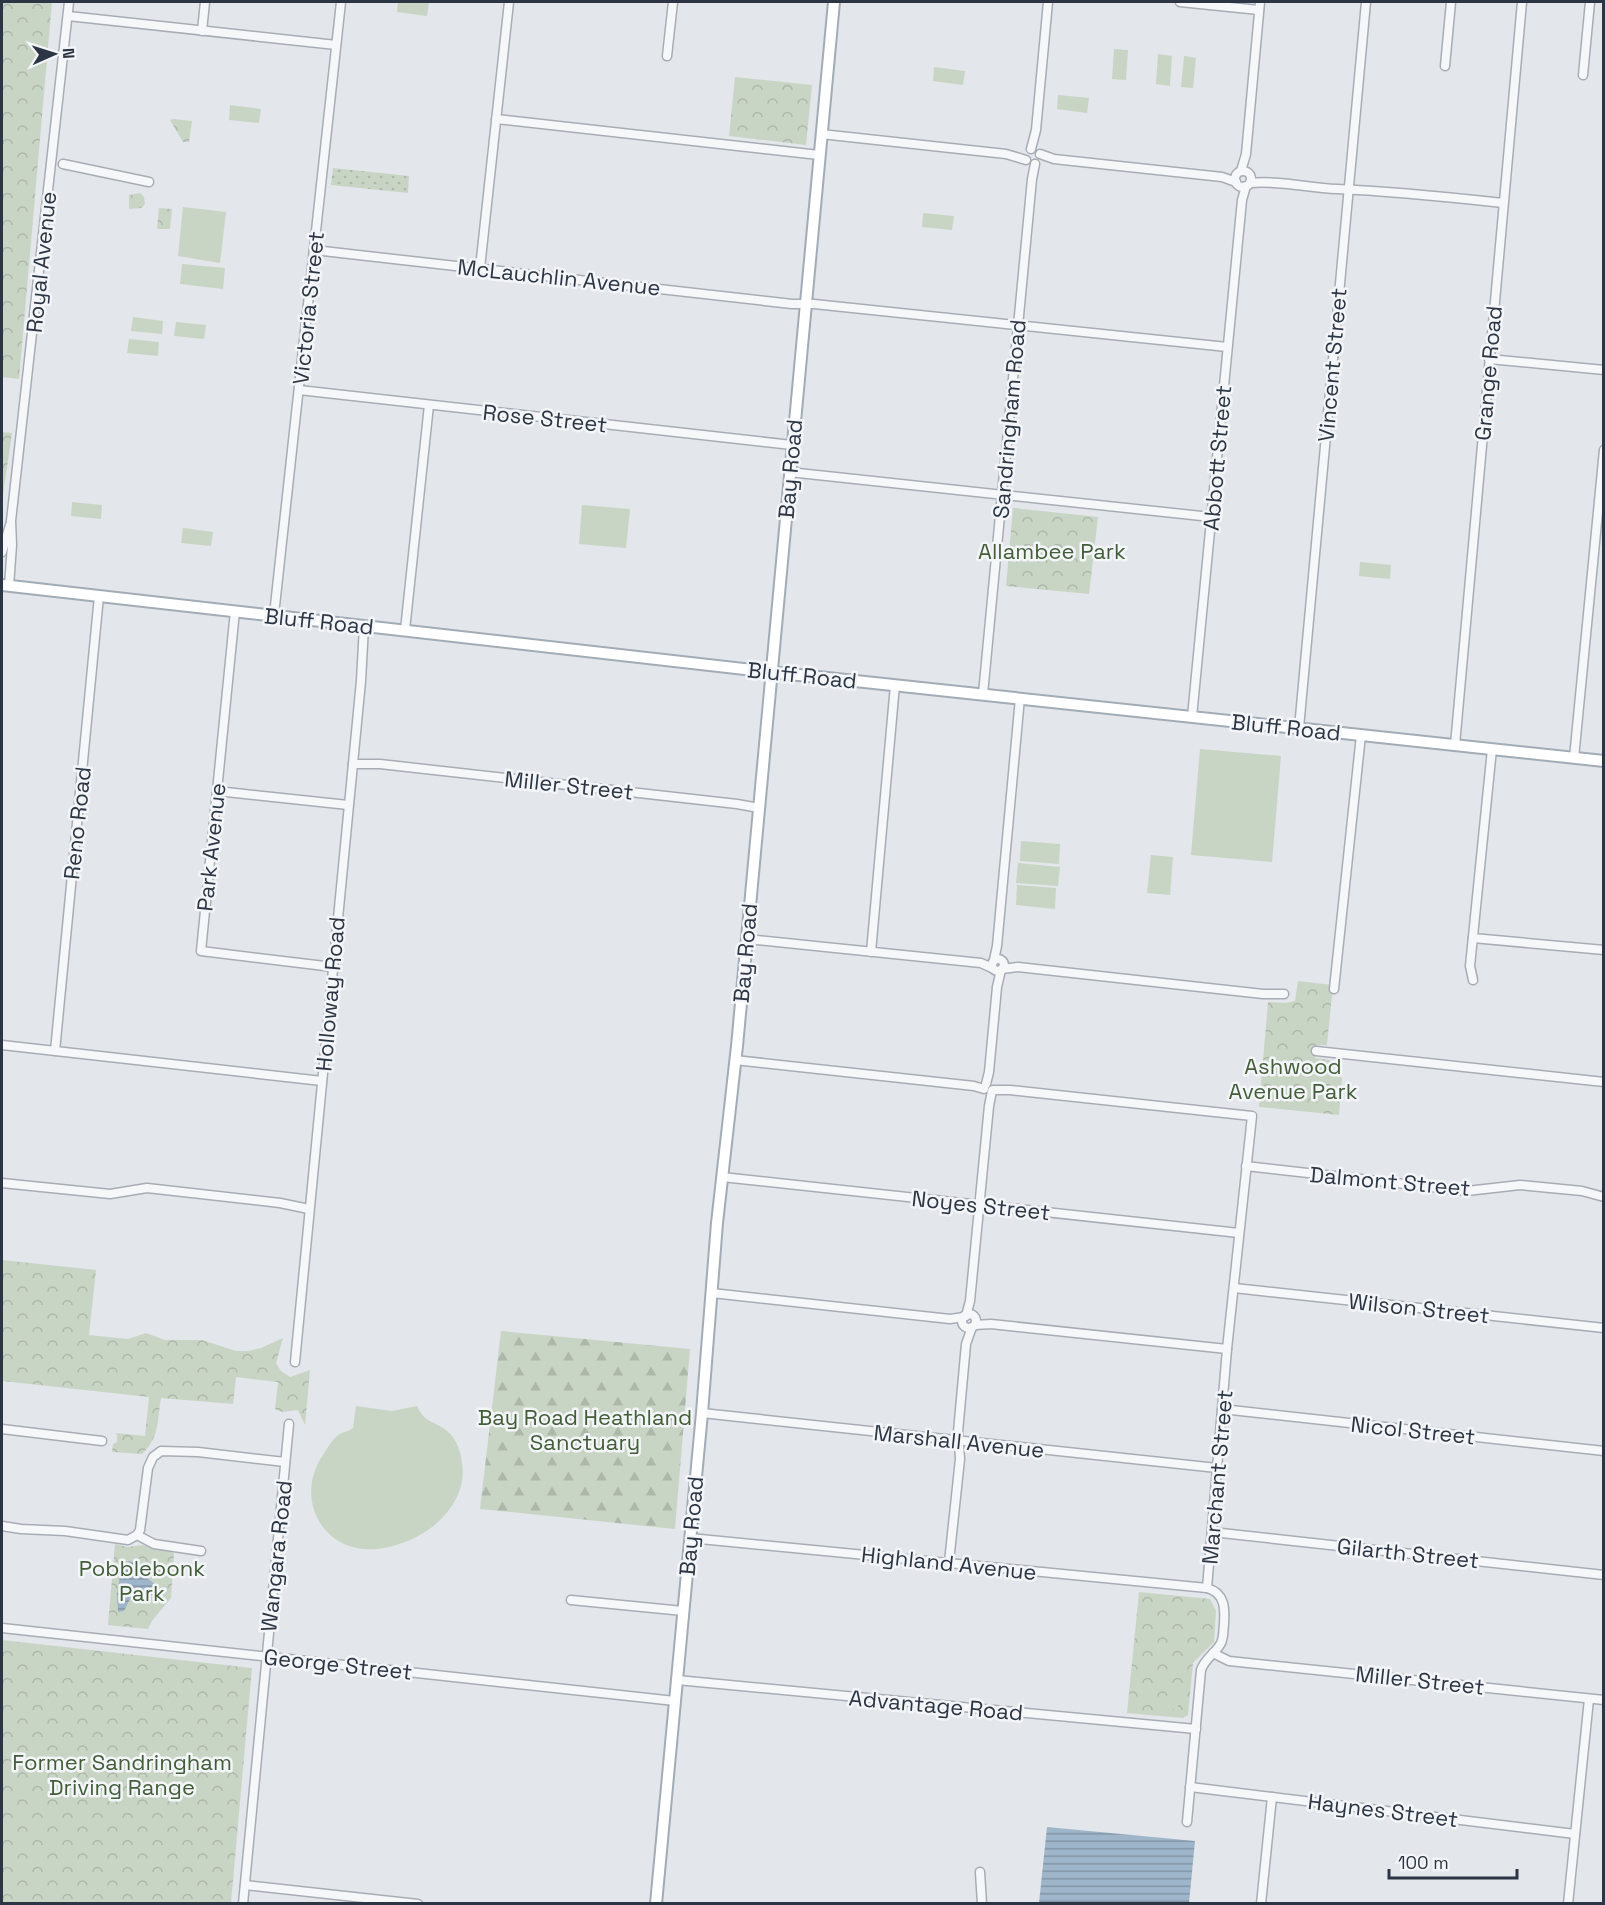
<svg xmlns="http://www.w3.org/2000/svg" width="1605" height="1905" viewBox="0 0 1605 1905" font-family="'Space Grotesk',sans-serif">
  <style>
    .grass { fill: url(#grass-dots) }
    .forest { fill: url(#forest-firs) }
    .park { fill: url(#park-crowns) }
    .pitch { fill: #c9d5c4 }
    .water { fill: url(#water-rules) }
    .lines { fill: none; stroke-linecap: round; stroke-linejoin: round }
    .minor-casing { stroke: #a8adb5; stroke-width: 11 }
    .major-casing { stroke: #a2acb6; stroke-width: 14 }
    .minor { stroke: #f6f7f9; stroke-width: 8 }
    .major { stroke: #fff; stroke-width: 10 }
    .labels { text-anchor: middle; dominant-baseline: central; stroke-width: 5; stroke-linejoin: round; paint-order: stroke }
    .street-label { font-size: 22px; fill: #2b3543; stroke: #f3f5f8 }
    .park-label { font-size: 22px; fill: #425e38; stroke: #f3f5f8 }
  </style>
  <defs>
    <pattern id="grass-dots" width="8" height="8" patternUnits="userSpaceOnUse" patternTransform="scale(1.5)"><rect width="8" height="8" fill="#c9d5c4"/><path d="M2 2h.1M6 6h.1" fill="none" stroke="#adb7aa" stroke-width="1.8" stroke-linecap="round"/></pattern>
    <pattern id="forest-firs" width="22" height="20" patternUnits="userSpaceOnUse" patternTransform="scale(1.5)"><rect width="22" height="20" fill="#c9d5c4"/><path d="M5 1l3.5 6h-7zM16 11l3.5 6h-7z" fill="#adb7aa"/></pattern>
    <pattern id="park-crowns" width="20" height="18" patternUnits="userSpaceOnUse" patternTransform="scale(1.5)"><rect width="20" height="18" fill="#c9d5c4"/><path d="M2 6a3 3 0 1 1 6 0M12 15a3 3 0 1 1 6 0" fill="none" stroke="#adb7aa"/></pattern>
    <pattern id="water-rules" width="6" height="5" patternUnits="userSpaceOnUse" patternTransform="scale(1.5)"><rect width="6" height="5" fill="#9fb6ca"/><path d="M0 2.5h6" fill="none" stroke="#8295a6"/></pattern>
  </defs>
  <rect width="100%" height="100%" fill="#e3e6eb"/>
  <!-- grass -->
  <path class="grass" d="M333 168 409 176 408 193 331 185Z"/>
  <!-- forest -->
  <path class="forest" d="M501 1331 690 1349 675 1529 480 1509Z"/>
  <!-- park -->
  <g class="park">
    <path d="M2 2H52L19 379 2 377Z"/>
    <path d="M735 77 812 85 806 145 729 136Z"/>
    <path d="M173 119 192 121 189 142H183L170 120Z"/>
    <path d="M140 193 144 197 145 204 141 208 129 209V195Z"/>
    <path d="M159 208 172 209 170 229H157Z"/>
    <path d="M2 432 12 433 2 501Z"/>
    <path d="M1013 508 1098 517 1089 594 1006 586Z"/>
    <path d="M1298 981 1333 985 1327 1045H1316L1315 1058 1330 1060 1332 1076 1342 1077 1339 1115 1259 1107 1268 1002 1285 1003 1295 1001Z"/>
    <path d="M2 1260 96 1270 89 1335 128 1339 146 1333 165 1340H202L236 1351H248L261 1348 283 1338 276 1363 281 1371 290 1377 310 1370 305 1425 298 1410 282 1412 275 1409 278 1382 236 1377 233 1404 161 1398C157 1421 160 1437 142 1454L112 1452 113 1444 117 1442V1435L115 1433 145 1436 149 1397 2 1381Z"/>
    <path d="M115 1544 128 1547 143 1545 174 1553 171 1598 152 1621 148 1629 108 1625Z"/>
    <path d="M1139 1592 1210 1599 1216 1611 1214 1642 1193 1663 1188 1715 1183 1718 1127 1713Z"/>
    <path d="M2 1640 252 1668 231 1903H2Z"/>
  </g>
  <!-- pitch -->
  <g class="pitch">
    <path d="M398 2H429L427 16 397 12Z"/>
    <path d="M1114 49 1128 50 1126 80 1112 79Z"/>
    <path d="M1158 54 1172 56 1170 86 1156 84Z"/>
    <path d="M1184 56 1196 58 1193 88 1181 87Z"/>
    <path d="M934 67 965 71 963 85 933 81Z"/>
    <path d="M1058 95 1089 98 1087 113 1057 109Z"/>
    <path d="M230 105 261 109 259 123 229 120Z"/>
    <path d="M183 207 226 212 220 263 178 256Z"/>
    <path d="M923 213 954 216 952 230 922 227Z"/>
    <path d="M182 264 225 268 223 289 180 284Z"/>
    <path d="M133 317 163 321 162 334 131 331Z"/>
    <path d="M176 322 206 325 204 339 174 336Z"/>
    <path d="M129 339 159 342 158 356 127 353Z"/>
    <path d="M72 502 102 505 101 519 71 516Z"/>
    <path d="M582 505 630 509 626 548 579 544Z"/>
    <path d="M183 528 213 532 211 546 181 543Z"/>
    <path d="M1360 562 1391 565 1390 579 1359 576Z"/>
    <path d="M1200 749 1281 756 1272 862 1191 855Z"/>
    <path d="M1021 841 1060 844 1059 864 1020 861Z"/>
    <path d="M1151 855 1173 857 1170 895 1147 893Z"/>
    <path d="M1018 863 1060 867 1058 886 1016 883Z"/>
    <path d="M1017 885 1056 888 1055 909 1016 905Z"/>
    <path d="M356 1406 392 1411 417 1406C425 1424 434 1420 447 1431 456 1438 461 1452 462 1463 466 1484 455 1506 440 1520 418 1542 374 1558 344 1544 309 1527 302 1485 323 1455 327 1449 331 1441 337 1436 341 1432 348 1432 353 1428Z"/>
    <path d="M1173 1691 1183 1702 1171 1711 1163 1699Z"/>
  </g>
  <!-- water -->
  <g class="water">
    <path d="M130 1561 143 1567 147 1578 159 1587 160 1592 156 1596 138 1590 130 1599 124 1611 118 1612 117 1594 122 1563Z"/>
    <path d="M1047 1827 1195 1841 1189 1903H1039Z"/>
  </g>
  <g class="lines">
    <!-- minor casing -->
    <g class="minor-casing">
      <g id="minor">
        <path d="M1180 2 1259 10"/>
        <path d="M68 16 336 45"/>
        <path d="M202 31 205 2"/>
        <path d="M667 56 673 2"/>
        <path d="M1445 66 1451 2"/>
        <path d="M1583 75 1590 2"/>
        <path d="M496 119 819 155"/>
        <path d="M821 134 1006 154 1026 160"/>
        <path d="M1031 149 1036 130 1048 2"/>
        <path d="M1040 154 1054 159 1222 177 1236 182"/>
        <path d="M63 164 149 182"/>
        <path d="M1241 171 1246 154 1260 2"/>
        <circle cx="1243" cy="179" r="8"/>
        <path d="M1250 183C1279 180 1308 188 1337 189 1393 191 1448 197 1503 203"/>
        <path d="M314 250 792 304H814L1227 347"/>
        <path d="M480 268 509 2"/>
        <path d="M1489 359 1604 370"/>
        <path d="M299 390 792 445"/>
        <path d="M789 472 1211 517"/>
        <path d="M2 552 10 525"/>
        <path d="M9 586 12 545 11 521 69 2"/>
        <path d="M235 611 201 951 333 967"/>
        <path d="M274 615 341 2"/>
        <path d="M405 630 429 405"/>
        <path d="M983 694 1032 179 1035 164"/>
        <path d="M1192 717 1242 200 1246 186"/>
        <path d="M1299 728 1366 2"/>
        <path d="M1455 745 1522 2"/>
        <path d="M1574 758 1604 450"/>
        <path d="M353 764H380L737 804 759 808"/>
        <path d="M217 791 348 805"/>
        <path d="M1473 938 1604 950"/>
        <path d="M747 939 981 963 992 968"/>
        <path d="M871 952 895 685"/>
        <circle cx="998" cy="965" r="6"/>
        <path d="M994 960 997 946 1020 698"/>
        <path d="M1002 969 1018 967 1263 994H1284"/>
        <path d="M1473 980 1470 966 1492 749"/>
        <path d="M1334 989 1361 735"/>
        <path d="M2 1045 322 1081"/>
        <path d="M55 1051 99 596"/>
        <path d="M1316 1051 1604 1082"/>
        <path d="M735 1060 974 1086 984 1089"/>
        <path d="M986 1084 989 1072 997 987 1001 970"/>
        <path d="M993 1090H1010L1252 1116 1227 1349 1207 1588C1225 1593 1225 1608 1224 1624 1223 1630 1224 1637 1221 1643 1216 1653 1205 1658 1201 1670L1187 1822"/>
        <path d="M1246 1166 1467 1191 1520 1185 1582 1191 1604 1197"/>
        <path d="M722 1177 1239 1233"/>
        <path d="M2 1183 110 1194 147 1188 280 1203 309 1209"/>
        <path d="M1234 1288 1604 1328"/>
        <path d="M712 1293 950 1319 964 1317"/>
        <circle cx="969" cy="1321" r="7"/>
        <path d="M966 1316 970 1301 989 1106 992 1091"/>
        <path d="M975 1325 991 1324 1227 1349"/>
        <path d="M295 1362 361 681 364 626"/>
        <path d="M1222 1409 1604 1451"/>
        <path d="M702 1413 1217 1468"/>
        <path d="M2 1429 102 1441"/>
        <path d="M2 1526 21 1529 65 1531 128 1540 137 1535 140 1530 148 1468 153 1457 161 1451 198 1452 285 1462"/>
        <path d="M1212 1532 1604 1575"/>
        <path d="M137 1535 154 1544 201 1551"/>
        <path d="M690 1538 1207 1588"/>
        <path d="M949 1562 960 1459 958 1432 966 1344 972 1327"/>
        <path d="M571 1600 683 1611"/>
        <path d="M2 1628 675 1701"/>
        <path d="M1213 1653 1229 1661 1604 1700"/>
        <path d="M677 1680 1196 1729"/>
        <path d="M1190 1787 1575 1834"/>
        <path d="M980 1872 982 1904"/>
        <path d="M245 1885 418 1904"/>
        <path d="M243 1904 289 1424"/>
        <path d="M1261 1904 1272 1797"/>
        <path d="M1568 1904 1589 1699"/>
      </g>
    </g>
    <!-- major casing -->
    <g class="major-casing">
      <g id="major">
        <path d="M2 585 771 672 1604 761"/>
        <path d="M656 1904 702 1413 717 1223 737 1046 834 2"/>
      </g>
    </g>
    <!-- minor -->
    <use href="#minor" class="minor"/>
    <!-- major -->
    <use href="#major" class="major"/>
  </g>
  <g class="labels">
    <!-- street labels -->
    <g class="street-label">
      <text transform="translate(41 262) rotate(-84)">Royal Avenue</text>
      <text transform="translate(559 277) rotate(6)">McLauchlin Avenue</text>
      <text transform="translate(308 308) rotate(-84)">Victoria Street</text>
      <text transform="translate(1332 365) rotate(-85)">Vincent Street</text>
      <text transform="translate(1488 373) rotate(-85)">Grange Road</text>
      <text transform="translate(545 418) rotate(6)">Rose Street</text>
      <text transform="translate(1009 419) rotate(-85)">Sandringham Road</text>
      <text transform="translate(1217 458) rotate(-85)">Abbott Street</text>
      <text transform="translate(790 469) rotate(-85)">Bay Road</text>
      <text transform="translate(319 621) rotate(6)">Bluff Road</text>
      <text transform="translate(802 675) rotate(6)">Bluff Road</text>
      <text transform="translate(1286 727) rotate(6)">Bluff Road</text>
      <text transform="translate(569 785) rotate(6)">Miller Street</text>
      <text transform="translate(77 823) rotate(-84)">Reno Road</text>
      <text transform="translate(211 847) rotate(-84)">Park Avenue</text>
      <text transform="translate(745 953) rotate(-85)">Bay Road</text>
      <text transform="translate(330 994) rotate(-85)">Holloway Road</text>
      <text transform="translate(1390 1181) rotate(5)">Dalmont Street</text>
      <text transform="translate(981 1205) rotate(6)">Noyes Street</text>
      <text transform="translate(1419 1308) rotate(6)">Wilson Street</text>
      <text transform="translate(1413 1430) rotate(6)">Nicol Street</text>
      <text transform="translate(959 1441) rotate(6)">Marshall Avenue</text>
      <text transform="translate(1217 1477) rotate(-85)">Marchant Street</text>
      <text transform="translate(691 1526) rotate(-85)">Bay Road</text>
      <text transform="translate(1408 1553) rotate(6)">Gilarth Street</text>
      <text transform="translate(276 1556) rotate(-84)">Wangara Road</text>
      <text transform="translate(949 1563) rotate(6)">Highland Avenue</text>
      <text transform="translate(338 1664) rotate(6)">George Street</text>
      <text transform="translate(1420 1680) rotate(6)">Miller Street</text>
      <text transform="translate(936 1705) rotate(5)">Advantage Road</text>
      <text transform="translate(1383 1810) rotate(7)">Haynes Street</text>
    </g>
    <!-- park labels -->
    <g class="park-label">
      <text x="1052" y="551">Allambee Park</text>
      <text x="1293" y="1066">Ashwood<tspan x="1293" dy="25">Avenue Park</tspan></text>
      <text x="585" y="1417">Bay Road Heathland<tspan x="585" dy="25">Sanctuary</tspan></text>
      <text x="142" y="1568">Pobblebonk<tspan x="142" dy="25">Park</tspan></text>
      <text x="122" y="1762">Former Sandringham<tspan x="122" dy="25">Driving Range</tspan></text>
    </g>
  </g>
  <!-- border -->
  <rect width="1605" height="1905" fill="none" stroke="#2b3543" stroke-width="6"/>
  <!-- north arrow -->
  <g transform="translate(54 54) rotate(87)" stroke="#f3f5f8" stroke-width="4.5" paint-order="stroke">
  <path d="M0-4.5L10 22L0 15L-10 22Z" fill="#2b3543"/>
  <text y="-9" font-size="16" font-weight="bold" text-anchor="middle" fill="#2b3543">N</text>
  </g>
  <!-- scale -->
  <path d="M1389 1869v9h128v-9" fill="none" stroke="#2b3543" stroke-width="3"/>
  <text x="1398" y="1869" font-size="18" fill="#2b3543" stroke="#f3f5f8" stroke-width="4.5" paint-order="stroke">100 m</text>
</svg>
